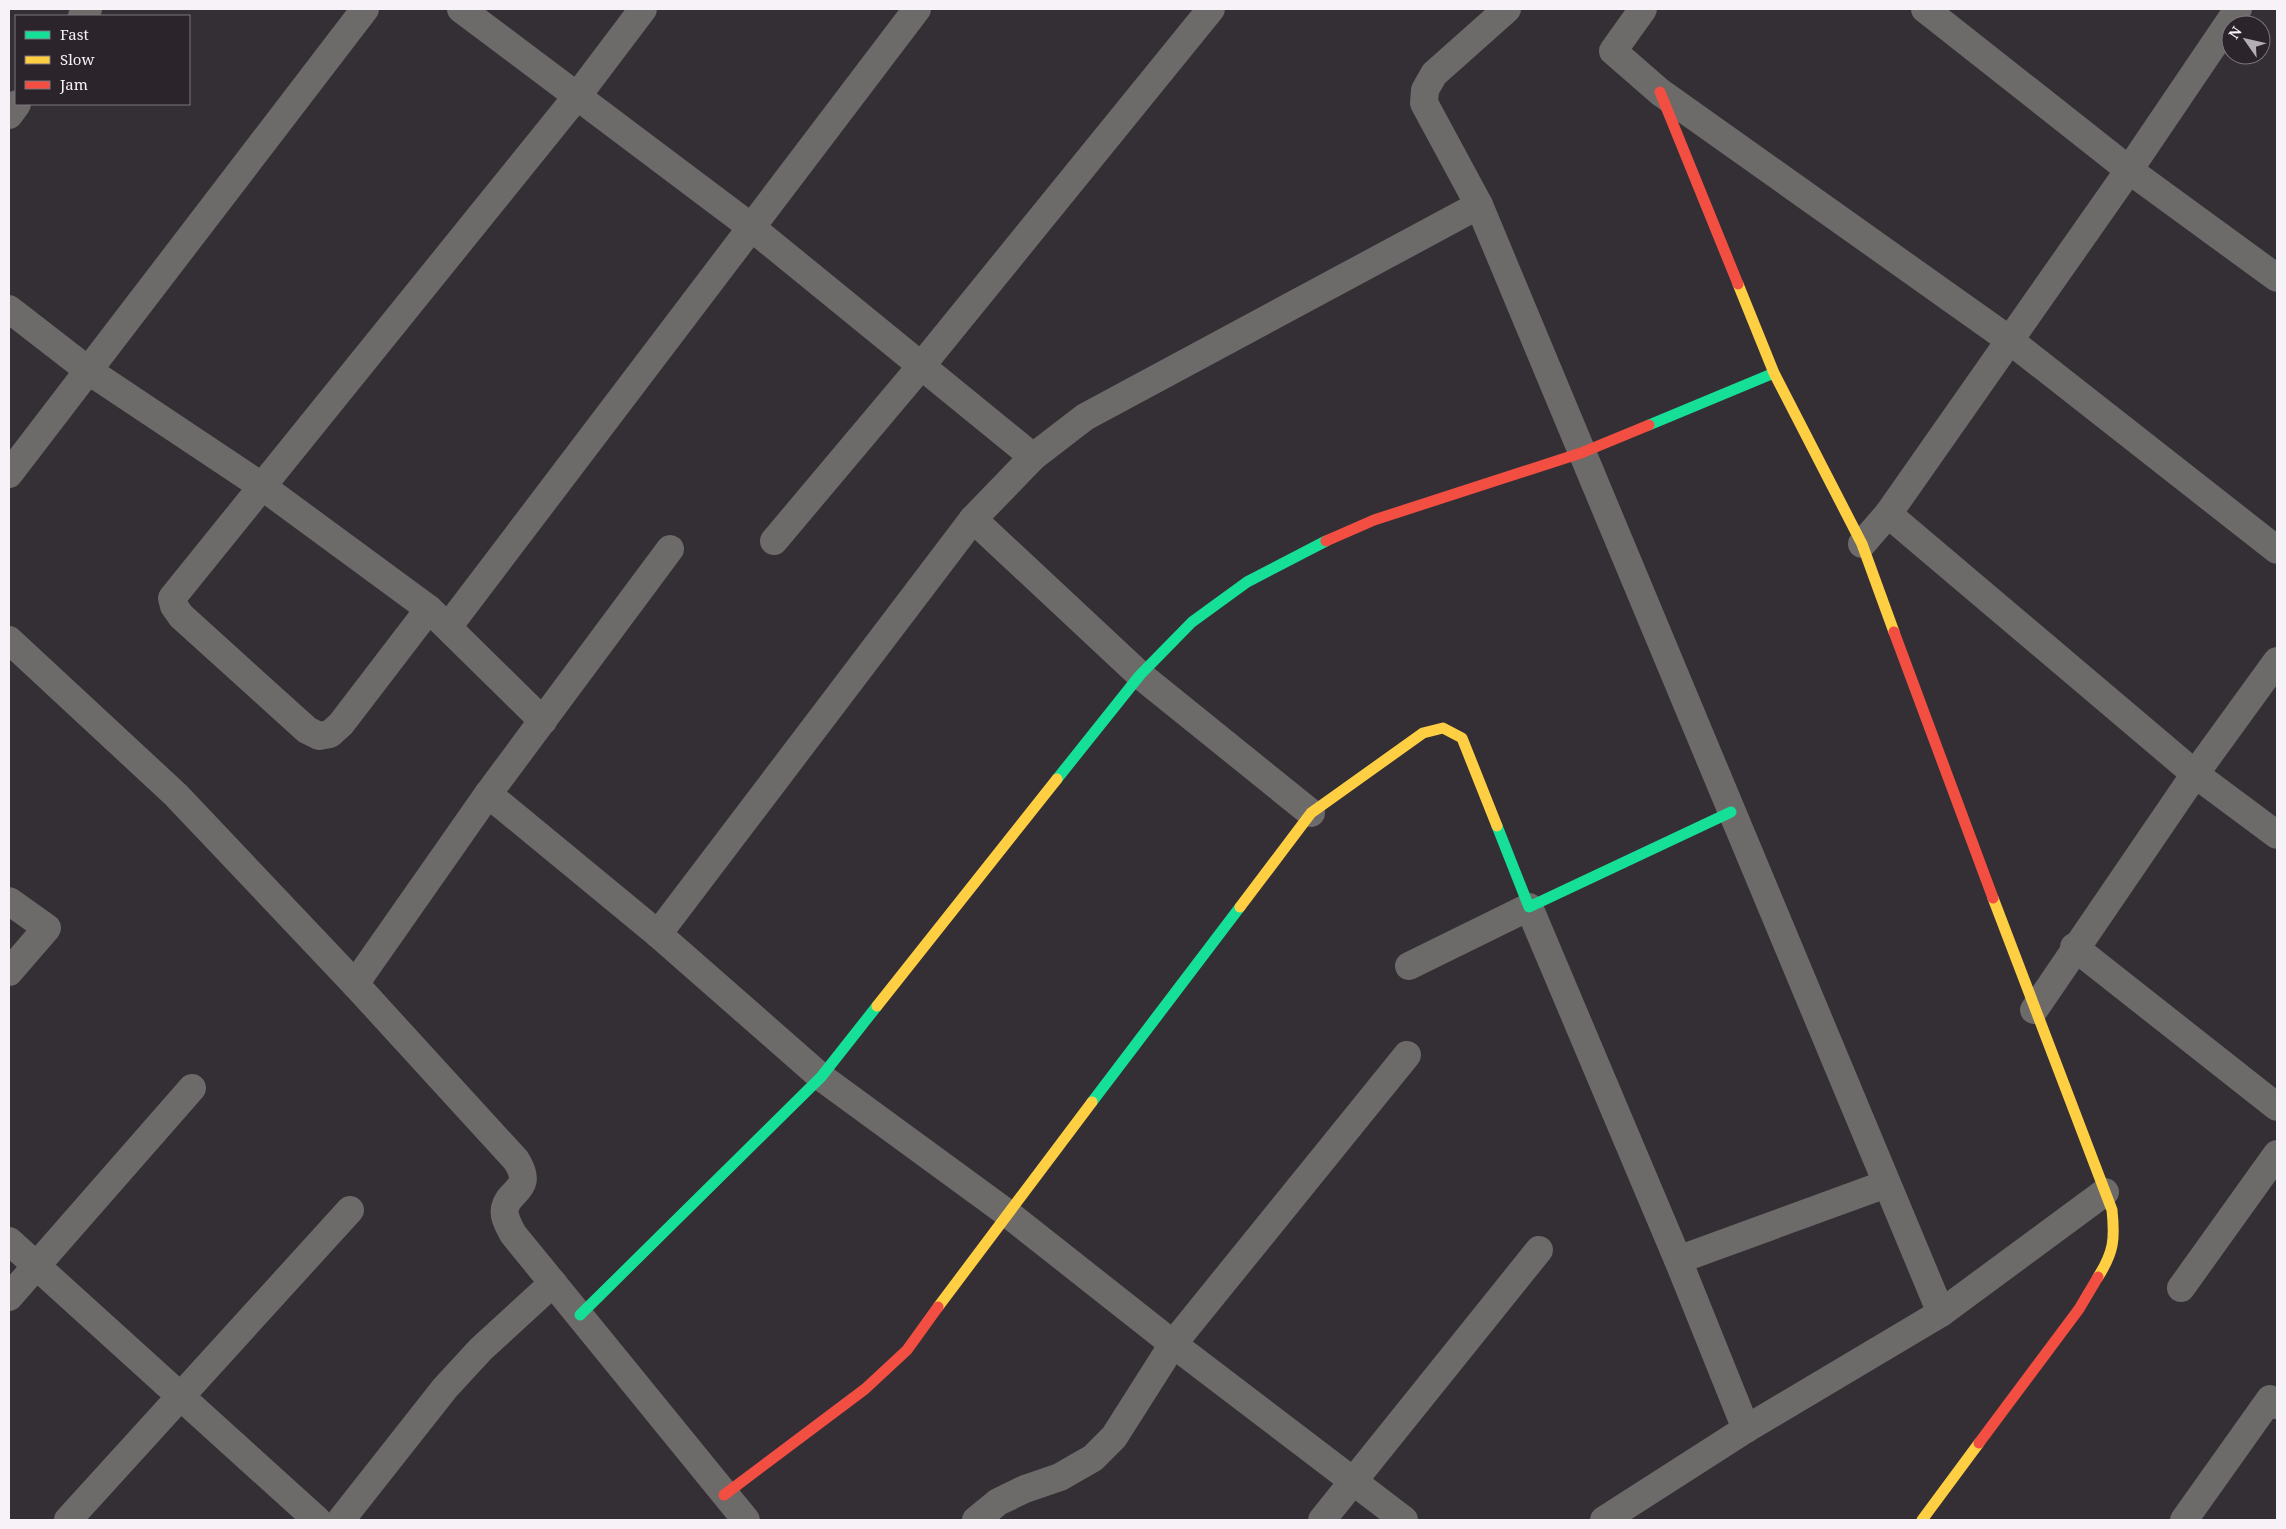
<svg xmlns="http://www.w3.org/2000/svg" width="2286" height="1529" viewBox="0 0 2286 1529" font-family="'Noto Serif',serif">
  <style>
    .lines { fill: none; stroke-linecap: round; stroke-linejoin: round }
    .street { stroke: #6d6a6a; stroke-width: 28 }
    .fast { stroke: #16e098; stroke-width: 11 }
    .slow { stroke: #ffcf43; stroke-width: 11 }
    .jam { stroke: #f24e42; stroke-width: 11 }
  </style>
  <rect width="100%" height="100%" fill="#342f34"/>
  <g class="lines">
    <!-- street -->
    <g class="street">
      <path d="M461 9 751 227 1033 457"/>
      <path d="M1507 9 1434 74 1425 90 1424 103 1479 205 1941 1313"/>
      <path d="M1643 9 1613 51 1660 92 2008 339 2277 550"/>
      <path d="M1925 9 2129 170 2277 278"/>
      <path d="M82 16 88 9"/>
      <path d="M9 115 17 104"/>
      <path d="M9 309 89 371 263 487 429 609 543 721"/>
      <path d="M9 474 365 9"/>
      <path d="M1888 514 2195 774 2277 835"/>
      <path d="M973 519 1140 675 1311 813"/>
      <path d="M774 541 922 365 1211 9"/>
      <path d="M1862 544 1888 514 2129 170 2238 9"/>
      <path d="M429 609 341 724 330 734 319 736 307 730 181 616 174 606 172 598 578 95 643 9"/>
      <path d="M448 627 917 9"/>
      <path d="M9 640 176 795 355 984 516 1160C535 1190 509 1189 505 1208 503 1217 509 1226 513 1234L746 1520"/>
      <path d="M488 794 658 934 821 1077 1007 1213 1173 1344 1404 1520"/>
      <path d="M9 901 47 928 9 972"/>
      <path d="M658 934 973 519 1033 457 1085 417 1479 205"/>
      <path d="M2074 947 2277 1107"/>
      <path d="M1409 966 1529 907 1678 1260 1746 1429"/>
      <path d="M355 984 488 794 670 549"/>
      <path d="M2034 1010 2195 774 2277 661"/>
      <path d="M9 1241 317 1520"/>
      <path d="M1678 1260 1886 1184"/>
      <path d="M2181 1288 2277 1154"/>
      <path d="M9 1297 192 1088"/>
      <path d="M68 1520 350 1210"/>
      <path d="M341 1520 445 1388 481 1349 553 1283"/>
      <path d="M976 1520 998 1502 1025 1489 1060 1477 1093 1458 1114 1437 1173 1344 1407 1055"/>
      <path d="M1322 1520 1539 1250"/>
      <path d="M1604 1520 1746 1429 1941 1313 2105 1192"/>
      <path d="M2184 1520 2270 1399 2277 1405"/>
    </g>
    <!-- fast -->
    <g class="fast">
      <path d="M1649 425 1774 373"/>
      <path d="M1057 779 1140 675 1192 622 1247 582 1326 541"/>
      <path d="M1497 826 1529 907 1731 812"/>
      <path d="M1092 1102 1240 907"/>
      <path d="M580 1315 821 1077 877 1006"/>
    </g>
    <!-- slow -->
    <g class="slow">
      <path d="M1738 284 1774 373 1862 544 1894 632"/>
      <path d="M1993 898 2112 1210C2115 1239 2114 1252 2098 1277"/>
      <path d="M1240 907 1311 813 1423 733 1443 728 1462 738 1497 826"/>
      <path d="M877 1006 1057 779"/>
      <path d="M938 1307 1092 1102"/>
      <path d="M1922 1520 1979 1443"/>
    </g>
    <!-- jam -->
    <g class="jam">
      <path d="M1660 92 1738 284"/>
      <path d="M1326 541 1374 520 1581 453 1649 425"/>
      <path d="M1894 632 1993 898"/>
      <path d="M1979 1443 2079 1309 2098 1277"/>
      <path d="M724 1495 865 1389 907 1350 938 1307"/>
    </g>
  </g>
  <!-- border -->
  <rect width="2286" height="1529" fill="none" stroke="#f7f2f7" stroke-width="20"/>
  <!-- legend -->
  <rect x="15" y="15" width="175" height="90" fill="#2b242b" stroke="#7d767d"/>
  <rect x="25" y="31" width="25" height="8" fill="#16e098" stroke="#7d767d"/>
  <text x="60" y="40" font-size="15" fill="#f7f2f7">Fast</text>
  <rect x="25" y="56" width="25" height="8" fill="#ffcf43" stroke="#7d767d"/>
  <text x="60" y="65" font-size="15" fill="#f7f2f7">Slow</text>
  <rect x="25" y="81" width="25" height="8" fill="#f24e42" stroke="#7d767d"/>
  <text x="60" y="90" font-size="15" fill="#f7f2f7">Jam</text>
  <!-- north arrow -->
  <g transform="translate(2246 40) rotate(304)"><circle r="24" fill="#2b242b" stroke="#7d767d"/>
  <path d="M0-4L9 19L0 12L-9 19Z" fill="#b3aeb3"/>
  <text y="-8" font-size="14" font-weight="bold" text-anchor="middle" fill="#f7f2f7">N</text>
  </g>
</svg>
